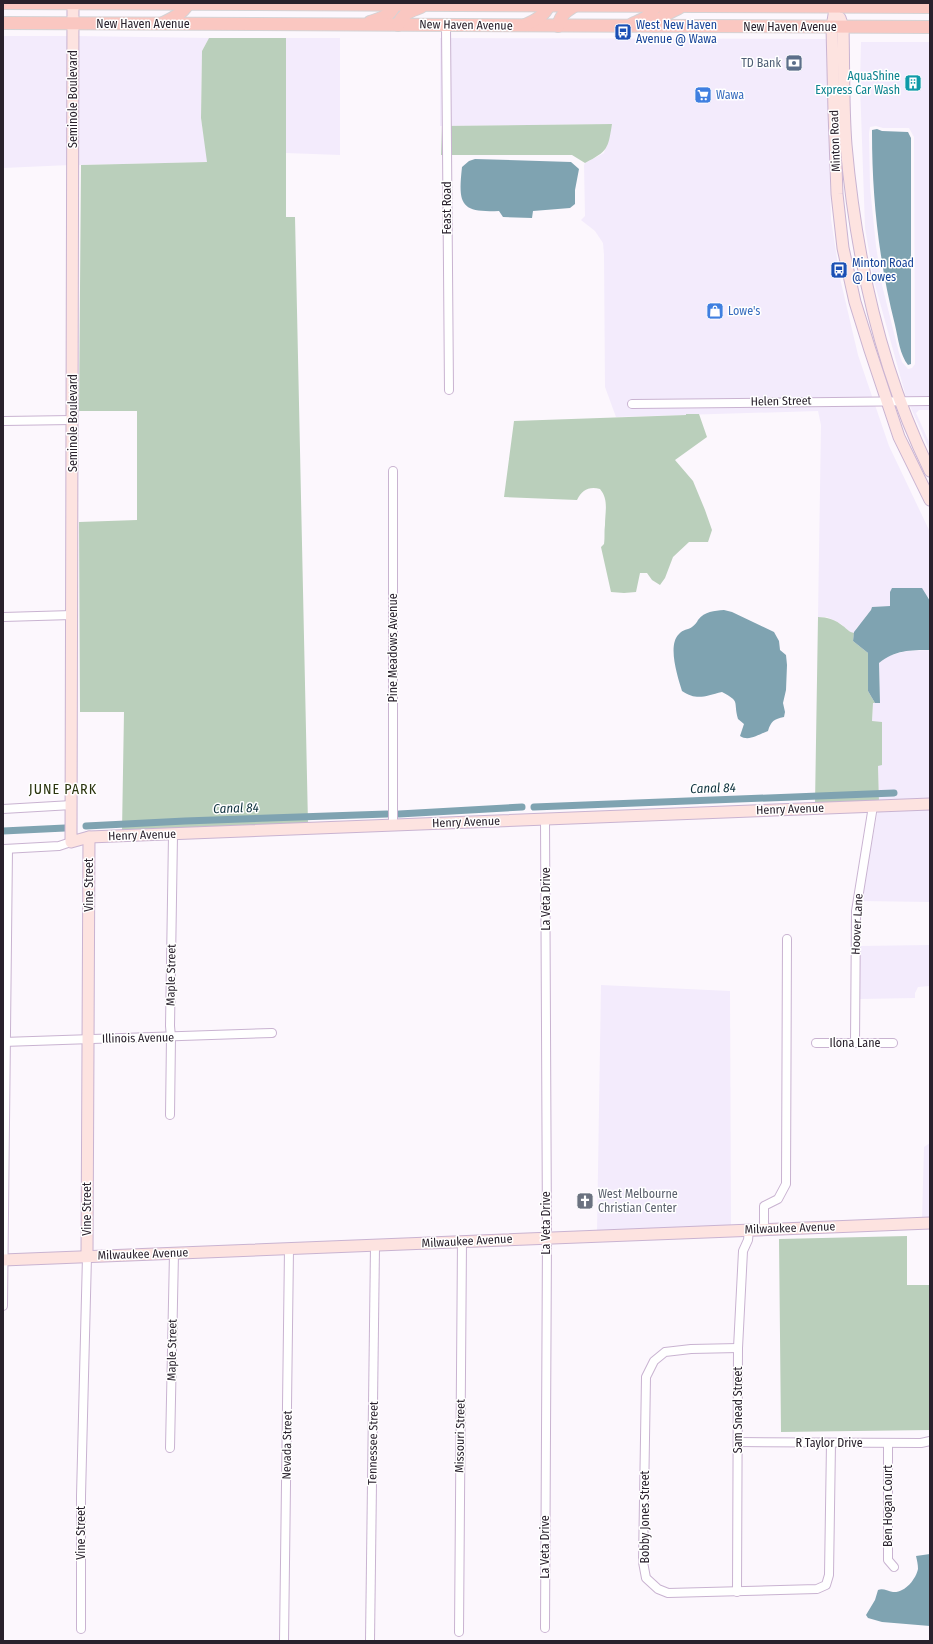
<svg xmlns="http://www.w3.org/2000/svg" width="933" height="1644" viewBox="0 0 933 1644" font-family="'Fira Sans Condensed',sans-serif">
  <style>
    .commercial { fill: #f3ebfc; fill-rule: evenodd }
    .green { fill: #bacfbb }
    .water { fill: #7fa3b1 }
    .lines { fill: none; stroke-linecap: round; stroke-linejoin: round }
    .canal { stroke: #7fa3b1; stroke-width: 7 }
    .street-casing { stroke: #c9b3d1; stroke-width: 10 }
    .secondary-casing { stroke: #c9b3d1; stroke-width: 13 }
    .primary-casing { stroke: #d4d3d5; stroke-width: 14 }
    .street { stroke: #fff; stroke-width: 8 }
    .secondary { stroke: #fde3e0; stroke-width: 11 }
    .primary { stroke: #fac7c1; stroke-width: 12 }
    .labels { text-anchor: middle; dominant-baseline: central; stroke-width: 3; stroke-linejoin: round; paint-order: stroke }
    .street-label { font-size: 12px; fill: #29212c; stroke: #fff }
    .transit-label { font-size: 12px; fill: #164399; stroke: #fff; text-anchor: start }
    .service-label { font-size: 12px; fill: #4e5e75; stroke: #fff; text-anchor: end }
    .culture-label { font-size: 12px; fill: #0d838f; stroke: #fff; text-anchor: end }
    .shop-label { font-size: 12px; fill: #366cbe; stroke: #fff; text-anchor: start }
    .worship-label { font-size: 12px; fill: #5b616d; stroke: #fff; text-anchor: start }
    .water-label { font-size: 13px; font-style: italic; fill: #0f323e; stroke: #fff }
    .quarter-label { font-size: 14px; letter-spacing: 1px; fill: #2a340e; stroke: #fff }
  </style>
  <rect width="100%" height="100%" fill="#fcf7fd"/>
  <!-- commercial -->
  <g class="commercial">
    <path d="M3 36H70V165L3 168Z"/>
    <path d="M77 36 209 38 202 51 201 118 208 162 77 165Z"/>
    <path d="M286 38H340V155L286 153Z"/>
    <path d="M440 38 826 39 831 219 840 278 858 355 889 446 930 532V601L929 597 890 592V606L872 607 871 610 866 616 862 623 857 627 854 633H851L841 624 827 617H818L821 425 818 411 616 417 605 387 604 255 603 243 595 231 581 220 585 216 584 165 585 163 604 153 612 124 440 126Z"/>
    <path d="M861 42H930V410H919L916 413 930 444V451L906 397 874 281 865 228 860 84ZM876 126 883 128H909L914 137 915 364 912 368 908 369 902 362 899 353 882 285 876 246 870 187 869 133 870 127Z"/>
    <path d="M930 650V800L879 802 878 765H882L872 721 873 703H880L879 663 888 656 906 651Z"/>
    <path d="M930 808V902L861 901 878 810Z"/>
    <path d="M930 945V986L918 987 915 993V998L860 999V946Z"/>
    <path d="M601 985 730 991 731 1226 597 1232Z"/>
    <path d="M930 1143V1218L922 1219 924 1147Z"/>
  </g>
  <!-- green -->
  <g class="green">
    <path d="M209 38H286V217H295L308 824 122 831 124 712H80L79 522 137 520V411H79L81 165 207 162 201 118 202 51Z"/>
    <path d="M612 124C608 149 608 151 585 163L572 155H441L442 126Z"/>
    <path d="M686 414H699L707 437 675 460 693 481 705 510 712 530 708 542H689L673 557 665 578 660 585 652 580 647 573H640L636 592 624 593 611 592 601 547 604 544C605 537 604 531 605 525 605 511 609 500 600 489 589 486 582 490 577 500L504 497 514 421 686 415Z"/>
    <path d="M818 617C827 617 836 620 843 626 847 629 849 632 854 633L853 641 868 653V691L875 703H873L872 721 882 722V765L878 766 879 802 815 804Z"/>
    <path d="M907 1236V1285H930V1430L781 1432 779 1239Z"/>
  </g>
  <!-- water -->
  <g class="water">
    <path d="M877 129 882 131 908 132 911 138V364L908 365C900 355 898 338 895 325 879 262 872 198 872 133V130Z"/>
    <path d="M475 159 571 162 579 169 575 190V204L570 208 533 211 532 218 503 217 499 211C460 213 458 204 462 167L469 161Z"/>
    <path d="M892 588H922L930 601V650C910 650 895 650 879 663L880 703H875L868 691V653L853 641 854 632 871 610 872 607 890 606V592Z"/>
    <path d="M724 610 732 612 774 632 779 641 780 650 786 655 787 665 786 690 783 703 785 712 784 717C774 719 771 721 768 731 759 734 749 742 740 736L744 724 738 719C733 701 741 702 722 692 705 696 697 701 682 691 678 678 667 645 679 634 683 629 688 630 692 627 695 625 697 622 698 620 705 611 714 611 724 610Z"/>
    <path d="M930 1554V1626L882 1622 868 1618 866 1615 875 1600 878 1590C883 1588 887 1591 893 1592 905 1593 916 1579 918 1569 918 1565 917 1560 916 1556Z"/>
  </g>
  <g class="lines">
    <!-- canal -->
    <g class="canal">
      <path d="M534 807 894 793"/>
      <path d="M399 814 522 807"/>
      <path d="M86 826 185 821 387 814"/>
      <path d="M3 831 65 828"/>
    </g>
    <!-- street casing -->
    <g class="street-casing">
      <g id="street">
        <path d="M446 26 449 390"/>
        <path d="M632 404 930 401"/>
        <path d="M3 421 73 420"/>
        <path d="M3 617 72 615"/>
        <path d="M3 809 72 805"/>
        <path d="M393 824V471"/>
        <path d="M4 849 59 846 71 842"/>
        <path d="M3 1042 272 1033"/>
        <path d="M816 1043H893"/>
        <path d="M855 1043 856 911 873 806"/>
        <path d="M170 1115 171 1037 170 1026 173 835"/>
        <path d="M764 1229V1206L778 1199 786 1184 787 939"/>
        <path d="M3 1306 8 849"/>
        <path d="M738 1348 691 1349 665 1352 654 1361 646 1377 643 1562 646 1578 658 1589 668 1593 817 1589 826 1585 829 1575 831 1443"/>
        <path d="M738 1442 921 1443 930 1441"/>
        <path d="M888 1443V1560L894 1567"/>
        <path d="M170 1448 174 1253"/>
        <path d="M737 1592 738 1348 743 1251 748 1240 749 1230"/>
        <path d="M545 1628 547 1238 545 819"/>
        <path d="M81 1629V1496L87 1256"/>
        <path d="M459 1632 462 1241"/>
        <path d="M284 1641 289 1249"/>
        <path d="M370 1641 375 1246"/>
      </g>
    </g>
    <!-- secondary casing -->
    <g class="secondary-casing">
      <g id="secondary">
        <path d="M73 3 71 842 89 837 930 804"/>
        <path d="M836 3 832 27 834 112 837 194 843 248 855 302 870 350 899 437 930 500"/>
        <path d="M840 18 843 27C844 66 843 106 846 145 856 258 880 369 930 471"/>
        <path d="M87 1256 89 837"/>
        <path d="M3 1260 930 1223"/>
      </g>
    </g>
    <!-- primary casing -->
    <g class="primary-casing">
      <g id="primary">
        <path d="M3 3 930 7"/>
        <path d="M370 22C382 18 391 16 395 4"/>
        <path d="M3 23 930 27"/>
        <path d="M163 23C173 18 182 14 188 4"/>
        <path d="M632 24C643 19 651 17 655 6"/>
        <path d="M398 25C402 14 410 11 421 7"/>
        <path d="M525 25C536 20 544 16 549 5"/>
        <path d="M558 26C561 14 566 11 576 5"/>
        <path d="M655 26C661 16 668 13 679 8"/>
      </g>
    </g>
    <!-- street -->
    <use href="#street" class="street"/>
    <!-- secondary -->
    <use href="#secondary" class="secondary"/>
    <!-- primary -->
    <use href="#primary" class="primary"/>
  </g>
  <!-- icons -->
  <defs>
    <g id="bus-square" transform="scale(0.9)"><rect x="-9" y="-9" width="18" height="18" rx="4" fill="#1a4fb4" stroke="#fff"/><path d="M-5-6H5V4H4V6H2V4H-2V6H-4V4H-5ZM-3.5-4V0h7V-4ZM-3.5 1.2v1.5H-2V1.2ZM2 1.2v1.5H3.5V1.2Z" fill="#fff"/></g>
    <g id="bank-square" transform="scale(0.9)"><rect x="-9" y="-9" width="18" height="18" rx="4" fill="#5c6f8a" stroke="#fff"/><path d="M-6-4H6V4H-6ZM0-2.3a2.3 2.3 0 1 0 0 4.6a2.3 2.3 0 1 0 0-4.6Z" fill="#fff"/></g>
    <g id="building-square" transform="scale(0.9)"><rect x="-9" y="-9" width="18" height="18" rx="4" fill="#0f9aa8" stroke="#fff"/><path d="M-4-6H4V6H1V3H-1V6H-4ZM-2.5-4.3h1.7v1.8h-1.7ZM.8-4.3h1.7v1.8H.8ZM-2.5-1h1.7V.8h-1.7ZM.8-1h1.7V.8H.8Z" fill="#fff"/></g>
    <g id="supermarket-square" transform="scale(0.9)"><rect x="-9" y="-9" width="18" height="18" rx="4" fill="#3f7fe0" stroke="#fff"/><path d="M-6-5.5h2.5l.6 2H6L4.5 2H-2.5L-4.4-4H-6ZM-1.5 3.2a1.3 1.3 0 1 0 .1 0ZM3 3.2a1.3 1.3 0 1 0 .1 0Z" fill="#fff"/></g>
    <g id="shop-square" transform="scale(0.9)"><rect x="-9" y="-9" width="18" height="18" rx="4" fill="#3f7fe0" stroke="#fff"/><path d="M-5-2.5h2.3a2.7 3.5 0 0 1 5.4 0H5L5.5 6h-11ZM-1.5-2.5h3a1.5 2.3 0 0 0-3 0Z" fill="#fff"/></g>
    <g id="church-square" transform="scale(0.9)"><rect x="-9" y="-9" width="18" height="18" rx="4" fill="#6b7280" stroke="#fff"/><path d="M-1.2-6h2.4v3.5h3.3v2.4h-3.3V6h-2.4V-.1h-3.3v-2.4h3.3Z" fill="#fff"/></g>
  </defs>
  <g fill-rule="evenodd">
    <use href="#bus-square" x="623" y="32"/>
    <use href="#bank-square" x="794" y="63"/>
    <use href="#building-square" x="913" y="83"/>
    <use href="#supermarket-square" x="703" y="95"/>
    <use href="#bus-square" x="839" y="270"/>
    <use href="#shop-square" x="715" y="311"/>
    <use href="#church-square" x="585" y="1201"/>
  </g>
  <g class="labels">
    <!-- street labels -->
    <g class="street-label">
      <text x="143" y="24">New Haven Avenue</text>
      <text transform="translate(466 25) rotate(1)">New Haven Avenue</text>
      <text x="790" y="27">New Haven Avenue</text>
      <text transform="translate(73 99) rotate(-90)">Seminole Boulevard</text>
      <text transform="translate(835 141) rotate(-92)">Minton Road</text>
      <text transform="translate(447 208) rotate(-90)">Feast Road</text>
      <text transform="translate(781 401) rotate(-1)">Helen Street</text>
      <text transform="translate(73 423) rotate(-90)">Seminole Boulevard</text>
      <text transform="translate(393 648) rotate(-90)">Pine Meadows Avenue</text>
      <text transform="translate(790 809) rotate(-2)">Henry Avenue</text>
      <text transform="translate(466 822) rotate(-2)">Henry Avenue</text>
      <text transform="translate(142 835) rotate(-2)">Henry Avenue</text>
      <text transform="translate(89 885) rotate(-90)">Vine Street</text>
      <text transform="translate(546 899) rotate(-90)">La Veta Drive</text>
      <text transform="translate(857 924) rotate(-87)">Hoover Lane</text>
      <text transform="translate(171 975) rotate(-89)">Maple Street</text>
      <text transform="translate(138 1038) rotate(-1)">Illinois Avenue</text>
      <text x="855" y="1043">Ilona Lane</text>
      <text transform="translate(87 1209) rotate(-90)">Vine Street</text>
      <text transform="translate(546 1223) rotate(-90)">La Veta Drive</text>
      <text transform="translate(790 1228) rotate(-2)">Milwaukee Avenue</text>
      <text transform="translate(467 1241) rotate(-3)">Milwaukee Avenue</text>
      <text transform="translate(143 1254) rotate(-2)">Milwaukee Avenue</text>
      <text transform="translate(172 1350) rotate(-89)">Maple Street</text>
      <text transform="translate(738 1410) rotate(-90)">Sam Snead Street</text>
      <text transform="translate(460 1436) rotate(-89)">Missouri Street</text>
      <text transform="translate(373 1443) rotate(-89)">Tennessee Street</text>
      <text x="829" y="1443">R Taylor Drive</text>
      <text transform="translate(287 1445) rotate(-89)">Nevada Street</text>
      <text transform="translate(888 1506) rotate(-90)">Ben Hogan Court</text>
      <text transform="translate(645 1517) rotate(-90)">Bobby Jones Street</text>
      <text transform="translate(81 1533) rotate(-90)">Vine Street</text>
      <text transform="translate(545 1547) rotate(-90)">La Veta Drive</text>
    </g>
    <!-- transit labels -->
    <g class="transit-label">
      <text x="636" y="25">West New Haven<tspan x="636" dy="14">Avenue @ Wawa</tspan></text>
      <text x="852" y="263">Minton Road<tspan x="852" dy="14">@ Lowes</tspan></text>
    </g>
    <!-- service labels -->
    <g class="service-label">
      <text x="781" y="63">TD Bank</text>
    </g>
    <!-- culture labels -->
    <g class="culture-label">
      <text x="900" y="76">AquaShine<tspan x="900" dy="14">Express Car Wash</tspan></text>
    </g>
    <!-- shop labels -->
    <g class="shop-label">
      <text x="716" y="95">Wawa</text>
      <text x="728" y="311">Lowe's</text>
    </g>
    <!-- worship labels -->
    <g class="worship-label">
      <text x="598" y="1194">West Melbourne<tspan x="598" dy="14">Christian Center</tspan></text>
    </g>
    <!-- water labels -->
    <g class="water-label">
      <text transform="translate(713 788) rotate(-2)">Canal 84</text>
      <text transform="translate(236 808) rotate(-2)">Canal 84</text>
    </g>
    <!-- quarter labels -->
    <g class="quarter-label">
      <text x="63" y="789">JUNE PARK</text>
    </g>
  </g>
  <!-- border -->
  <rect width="933" height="1644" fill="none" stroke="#29212c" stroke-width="8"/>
</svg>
